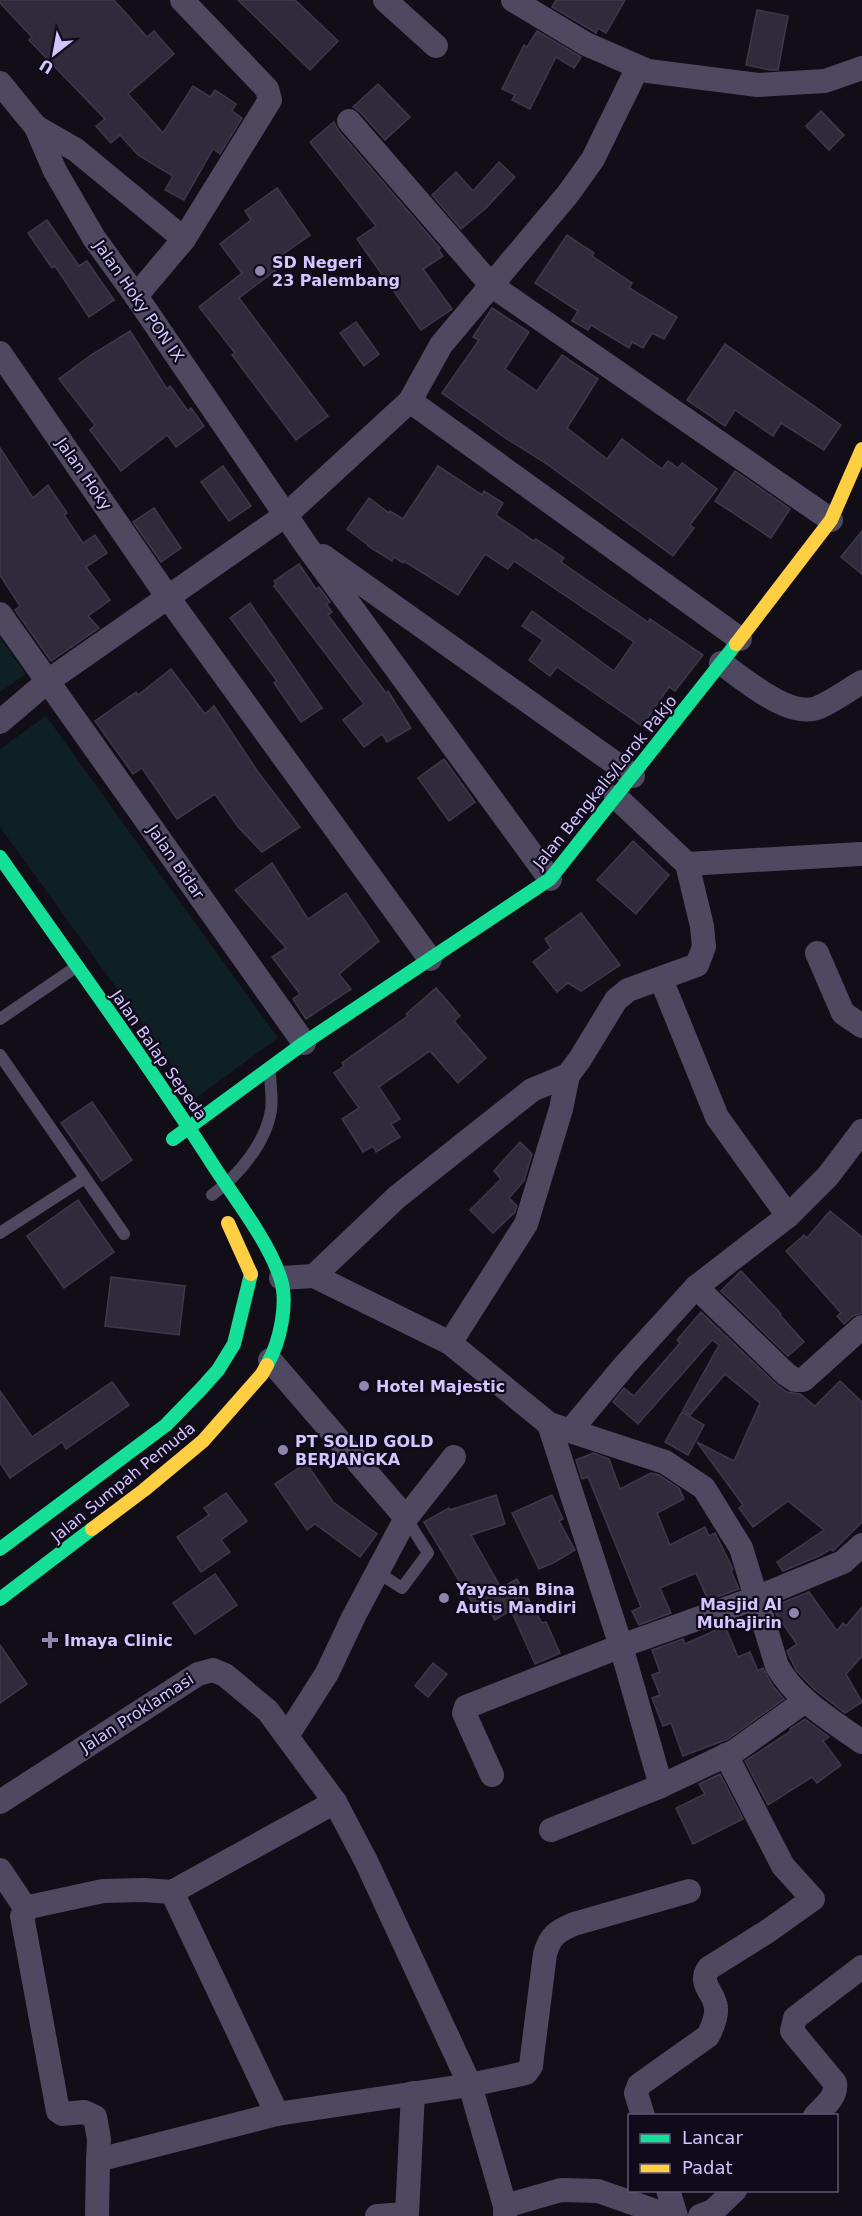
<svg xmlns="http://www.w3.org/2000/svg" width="862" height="2216" viewBox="0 0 862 2216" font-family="'DejaVu Sans',sans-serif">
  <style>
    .green { fill: #0e2023 }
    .building { fill: #302b3b; stroke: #3f384d; stroke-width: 1.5 }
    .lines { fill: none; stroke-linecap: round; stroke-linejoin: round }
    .lane { stroke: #4e4961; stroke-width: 12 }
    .street { stroke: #4e4961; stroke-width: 24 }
    .fast { stroke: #16e098; stroke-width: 14 }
    .slow { stroke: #ffcf43; stroke-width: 14 }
    .poi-dot { fill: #9085ae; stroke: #100a1b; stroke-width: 2 }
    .labels { text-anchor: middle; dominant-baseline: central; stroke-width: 4.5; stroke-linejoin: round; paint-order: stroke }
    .poi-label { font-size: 16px; font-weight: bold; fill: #d4c5ff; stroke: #100a1b; text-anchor: start }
    .street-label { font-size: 16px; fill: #d4c5ff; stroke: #100a1b }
  </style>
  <rect width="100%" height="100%" fill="#110e17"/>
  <!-- green -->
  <g class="green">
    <path d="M0 638 26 674 0 692Z"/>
    <path d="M46 716 278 1038 196 1098 0 827V749Z"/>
  </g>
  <!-- building -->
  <g class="building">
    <path d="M0 0H114L147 37 154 31 174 54 128 94 163 133 193 86 210 97 215 90 236 104 232 111 242 118 220 154 213 149 184 200 165 190 173 176 138 155 120 135 111 143 96 126 105 119 29 40 32 37 0 3Z"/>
    <path d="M238 0H295L338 41 310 70Z"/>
    <path d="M556 0H625L606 33 598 28 596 33 593 31 552 7Z"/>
    <path d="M757 10 788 16 778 70H770L746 65Z"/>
    <path d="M537 31 581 57 574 68 556 57 530 109 512 100 515 95 502 89 524 45 527 47Z"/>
    <path d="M378 84 410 117 385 140 360 112 353 107Z"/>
    <path d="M821 111 844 135 829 150 806 126Z"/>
    <path d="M334 122 338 130 440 248 438 249 443 256 423 269 452 309 421 330 357 239 376 226 310 142Z"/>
    <path d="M499 162 515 177 486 208 461 229 432 195 456 172 473 191Z"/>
    <path d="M277 188 310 235 275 260 280 267 239 298 328 416 296 440 232 355 235 353 199 307 242 273 220 244 251 220 245 211Z"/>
    <path d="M47 220 79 266 87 261 114 300 89 317 55 266 52 268 28 233Z"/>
    <path d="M567 235 594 253 592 256 632 283 629 288 677 317 664 339 652 333 643 348 632 342 629 348 591 325 588 330 572 321 578 311 535 283Z"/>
    <path d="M492 308 529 332 505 369 537 391 562 355 598 379 567 428 607 459 622 439 662 469 668 461 678 468 682 463 717 489 690 525 694 528 673 556 544 462 507 439 442 393 479 340 473 337Z"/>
    <path d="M356 322 379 354 364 366 340 333Z"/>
    <path d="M130 331 167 389 170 386 188 411 191 408 204 426 176 447 167 435 121 471 90 430 95 425 59 379 91 355Z"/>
    <path d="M725 344 841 425 824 450 781 423 773 436 735 410 725 426 687 400Z"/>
    <path d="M0 448 33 498 48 485 67 513 64 515 83 543 95 535 107 553 86 567 110 600 88 616 99 628 51 661 15 610 20 606 0 575Z"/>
    <path d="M223 466 251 506 229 521 201 482Z"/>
    <path d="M438 466 482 495 484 491 503 503 496 515 534 541 536 539 564 558 561 562 571 569 648 622 650 619 703 655 675 691 669 687 642 726 557 667 550 676 529 660 543 640 522 626 532 611 614 671 634 642 514 561 508 569 485 554 458 595 404 561 403 563 394 557 392 561 368 546V545L347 529 369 498 389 513 390 511 403 519Z"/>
    <path d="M735 471 790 509 771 538 715 501Z"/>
    <path d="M154 508 181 548 161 562 133 522Z"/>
    <path d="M862 531V574L841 557Z"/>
    <path d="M299 564 316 589 319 587 330 602 326 604 332 612 328 615 386 693 388 691 411 728 387 742 382 734 364 747 343 720 364 704 274 586 276 584 274 581Z"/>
    <path d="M250 603 322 708 301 722 274 683 277 681 230 618Z"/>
    <path d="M171 669 205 714 214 706 258 772 300 827 262 852 238 827 215 794 177 819 142 768 133 774 95 721 136 692 138 695Z"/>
    <path d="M444 759 475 802 449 821 418 778Z"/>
    <path d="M633 841 669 875 636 914 597 880Z"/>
    <path d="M272 863 308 919 346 893 379 941 339 974 351 989 306 1019 293 999 300 994 272 957 286 948 235 890Z"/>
    <path d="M581 913 620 965 581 991 568 983 557 992 533 962 551 948 545 939Z"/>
    <path d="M436 988 460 1016 454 1021 486 1058 458 1083 430 1051 379 1087 400 1119 391 1124 400 1137 376 1152 373 1146 363 1152 342 1119 359 1108 334 1073 344 1066 342 1063 408 1016 406 1014Z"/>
    <path d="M92 1102 132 1160 102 1181 61 1123Z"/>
    <path d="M520 1142 532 1154 524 1181 509 1198 517 1206 515 1212 493 1233 470 1210 501 1179 494 1171Z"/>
    <path d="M78 1200 114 1252 64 1288 27 1236Z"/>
    <path d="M830 1211 862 1237V1313L853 1316 844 1324 837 1316 841 1313 786 1251 804 1235 807 1238Z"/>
    <path d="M741 1271 781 1314 780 1315 804 1342 788 1356 721 1291Z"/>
    <path d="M111 1277 185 1286 179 1335 105 1326Z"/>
    <path d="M701 1312 776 1384 787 1392 800 1394 815 1406 840 1381 862 1402V1522L833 1551 831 1549 819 1556 783 1571 777 1562 824 1530 788 1501 753 1527 739 1508 743 1505 697 1442 734 1461 760 1403 725 1374 690 1415 683 1410 719 1345 712 1340 638 1424 613 1402 624 1388 634 1396 680 1343 677 1340Z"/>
    <path d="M112 1382 129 1405 66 1449 62 1442 10 1478 0 1463V1391L32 1437Z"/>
    <path d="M682 1412 704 1425 688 1455 665 1442Z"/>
    <path d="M593 1453 609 1459 620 1489 651 1473 659 1475 679 1488 684 1499 657 1513 670 1545 705 1527 709 1536 715 1533 733 1569 731 1571 739 1589 708 1600 696 1573 660 1588 671 1613 639 1625 632 1611 641 1607 588 1477 582 1479 576 1460Z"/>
    <path d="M306 1463 333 1502 377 1534 360 1557 315 1524 307 1530 275 1484Z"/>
    <path d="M226 1493 247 1521 221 1540 230 1552 201 1572 177 1537 209 1515 204 1508Z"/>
    <path d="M496 1495 505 1524 471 1535 501 1588 517 1579 542 1623 546 1622 560 1653 535 1664 511 1610 495 1620 485 1604 476 1609 424 1522 449 1508 450 1510Z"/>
    <path d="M552 1495 563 1519 559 1521 575 1550 555 1562 539 1569 512 1513Z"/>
    <path d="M215 1574 237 1605 195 1634 173 1603Z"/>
    <path d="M809 1592 837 1631 843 1623 846 1626 862 1607V1656L846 1674 862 1702 845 1713 814 1689 796 1670 787 1651 797 1644 776 1614 774 1606Z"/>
    <path d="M725 1626 738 1657 750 1652 758 1671 763 1668 773 1686 784 1699 728 1739 683 1756 671 1723 663 1726 652 1698 660 1695 652 1675 660 1672 652 1650 683 1639 685 1644Z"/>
    <path d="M0 1645 27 1684 0 1703Z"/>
    <path d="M433 1663 447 1674 428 1697 415 1686Z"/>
    <path d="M805 1719 829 1737 823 1741 841 1765 817 1783 812 1777 768 1805 745 1761 791 1731 790 1729Z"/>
    <path d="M720 1774 743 1819 693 1844 676 1808 705 1794 699 1784Z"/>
  </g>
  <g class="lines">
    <!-- lane -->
    <g class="lane">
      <path d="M0 1019 76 967"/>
      <path d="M0 1055 124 1234"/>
      <path d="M212 1195C238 1176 266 1143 271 1110 273 1098 270 1084 270 1072"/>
      <path d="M0 1233 85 1178"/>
      <path d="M377 1572 402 1588 428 1553 406 1518"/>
    </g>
    <!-- street -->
    <g class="street">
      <path d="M385 0 436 46"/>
      <path d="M513 0 586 44 648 71 758 85 825 81 862 68"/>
      <path d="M0 83 36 127 55 171 94 238 136 296 306 545 550 879"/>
      <path d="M349 121 491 285 831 520"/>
      <path d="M36 127 76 150 184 239"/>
      <path d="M136 296 184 239 270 100 267 89 182 0"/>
      <path d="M0 353 167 596 430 959"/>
      <path d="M410 401 740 639"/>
      <path d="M323 556 633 776"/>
      <path d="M0 614 304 1043"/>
      <path d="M721 663C744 679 788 718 817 708 832 702 848 690 862 682"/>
      <path d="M0 722 48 681 287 514 410 401 441 345 568 194 593 159 638 67"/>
      <path d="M687 864 860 854"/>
      <path d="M817 953 843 1013 862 1026"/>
      <path d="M661 979 717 1117 788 1216"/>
      <path d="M314 1276 397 1197 532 1090 568 1075 580 1059 616 1000 628 990 697 965 704 947 702 926 687 864 616 797"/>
      <path d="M281 1278 314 1276 450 1343 549 1424 665 1462 704 1488 741 1548 777 1666C796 1700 831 1720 862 1742"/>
      <path d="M696 1287 786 1374 795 1380H803L862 1327"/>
      <path d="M450 1343 526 1224 561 1109 568 1075"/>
      <path d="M270 1360 406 1518 354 1616 327 1673 287 1736"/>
      <path d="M549 1424 621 1646 661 1786 735 1751 805 1701"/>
      <path d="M571 1430 625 1365 696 1287 788 1216 828 1176 862 1131"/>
      <path d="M406 1518 454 1457"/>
      <path d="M492 1775 464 1713 466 1707 621 1646 756 1598 843 1562 862 1545"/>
      <path d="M0 1802 198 1674 213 1670 225 1675 268 1711 335 1802 366 1861 470 2085 505 2206V2216"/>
      <path d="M551 1830 661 1786"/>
      <path d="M0 1870 26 1909"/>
      <path d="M172 1892 277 2114"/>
      <path d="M643 2116 636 2093 639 2085 708 2036C712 2028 717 2017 716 2008 715 1992 697 1984 709 1968L768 1931 813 1899 783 1866 726 1755"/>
      <path d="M815 2116C824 2106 837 2098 835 2083L792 2031 795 2018 862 1967"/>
      <path d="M98 2160 99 2139 95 2117 84 2112 62 2114 58 2111 22 1916 29 1907 103 1891 144 1890 172 1892 335 1802"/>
      <path d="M668 2190 676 2216"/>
      <path d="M505 2206 561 2190 598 2191 670 2216"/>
      <path d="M97 2216 98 2160 277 2114 470 2085 526 2073 531 2066 532 2057 545 1954C550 1936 557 1931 574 1924L689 1891"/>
      <path d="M377 2216 407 2214 413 2093"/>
      <path d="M700 2216 713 2211 735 2190"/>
    </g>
    <!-- fast -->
    <g class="fast">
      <path d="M0 857C72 960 147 1062 215 1168 236 1200 268 1241 280 1277 289 1302 280 1342 267 1365"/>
      <path d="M173 1139 304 1043 550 879 736 644"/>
      <path d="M0 1549 166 1425 201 1389 218 1370 234 1344 251 1274"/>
      <path d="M0 1599 92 1529"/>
    </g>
    <!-- slow -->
    <g class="slow">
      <path d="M736 644 831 520 862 449"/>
      <path d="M228 1223 251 1274"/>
      <path d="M92 1529 144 1490 203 1441 262 1374 267 1365"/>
    </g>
  </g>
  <!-- markers -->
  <g class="poi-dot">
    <circle cx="260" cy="271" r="6"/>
    <circle cx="364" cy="1386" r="6"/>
    <circle cx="283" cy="1450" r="6"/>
    <circle cx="444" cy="1598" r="6"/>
    <circle cx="794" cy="1613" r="6"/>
    <path d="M47 1631h6v6h6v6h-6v6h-6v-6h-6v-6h6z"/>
  </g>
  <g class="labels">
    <!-- poi labels -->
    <g class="poi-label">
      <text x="272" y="262">SD Negeri<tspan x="272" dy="18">23 Palembang</tspan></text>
      <text x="376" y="1386">Hotel Majestic</text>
      <text x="295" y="1441">PT SOLID GOLD<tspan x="295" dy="18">BERJANGKA</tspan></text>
      <text x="456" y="1589">Yayasan Bina<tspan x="456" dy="18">Autis Mandiri</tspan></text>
      <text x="782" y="1604" text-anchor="end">Masjid Al<tspan x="782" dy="18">Muhajirin</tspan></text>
      <text x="64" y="1640">Imaya Clinic</text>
    </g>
    <!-- street labels -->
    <g class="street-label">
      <text transform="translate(139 301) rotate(55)">Jalan Hoky PON IX</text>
      <text transform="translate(84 474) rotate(55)">Jalan Hoky</text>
      <text transform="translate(605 782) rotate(-51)">Jalan Bengkalis/Lorok Pakjo</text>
      <text transform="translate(176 862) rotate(55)">Jalan Bidar</text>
      <text transform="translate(159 1055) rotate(55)">Jalan Balap Sepeda</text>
      <text transform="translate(123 1482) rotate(-39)">Jalan Sumpah Pemuda</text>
      <text transform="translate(137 1713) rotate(-33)">Jalan Proklamasi</text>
    </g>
  </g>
  <!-- legend -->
  <rect x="628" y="2114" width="210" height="78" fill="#100a1b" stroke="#5e5576" stroke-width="1.5"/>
  <rect x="640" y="2134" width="30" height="9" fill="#16e098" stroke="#5e5576" stroke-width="1.5"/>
  <text x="682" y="2144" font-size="18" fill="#d4c5ff">Lancar</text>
  <rect x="640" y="2164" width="30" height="9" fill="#ffcf43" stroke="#5e5576" stroke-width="1.5"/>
  <text x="682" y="2174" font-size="18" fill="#d4c5ff">Padat</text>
  <!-- north arrow -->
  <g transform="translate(54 54) rotate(211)" stroke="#100a1b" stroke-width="4.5" paint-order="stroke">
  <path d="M0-4.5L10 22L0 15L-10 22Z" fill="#d4c5ff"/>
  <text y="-9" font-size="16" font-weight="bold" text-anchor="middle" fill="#d4c5ff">U</text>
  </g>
</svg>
